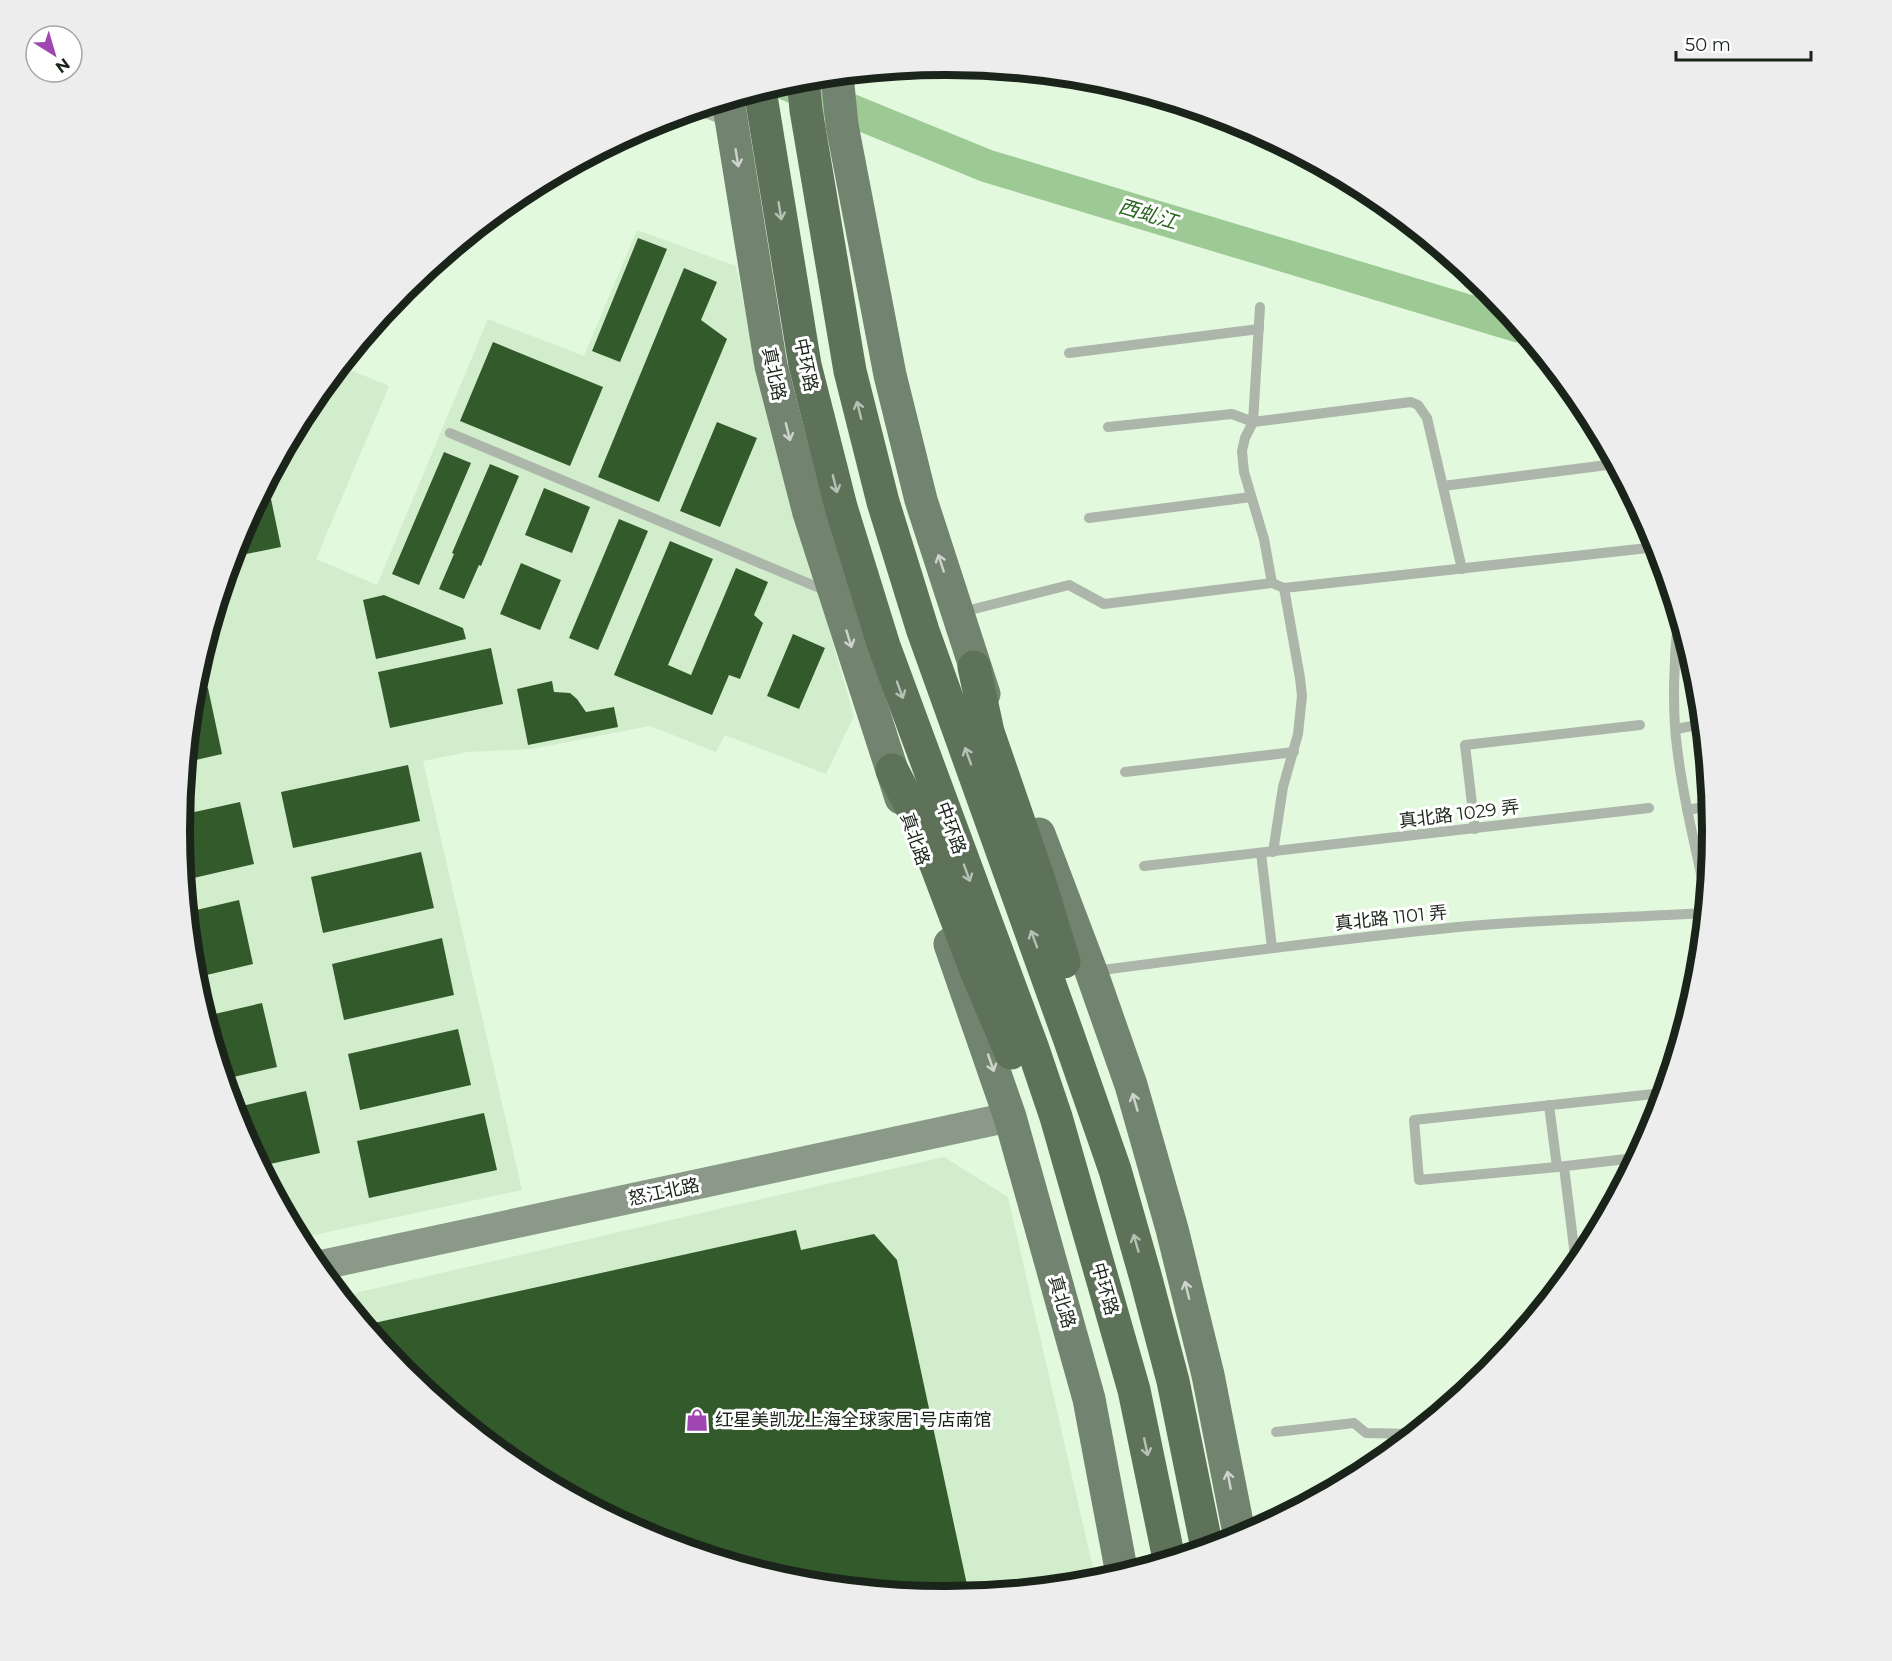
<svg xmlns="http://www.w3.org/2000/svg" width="1892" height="1661" viewBox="0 0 1892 1661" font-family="Montserrat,'Noto Sans SC',sans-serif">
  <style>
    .built { fill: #d1edcc }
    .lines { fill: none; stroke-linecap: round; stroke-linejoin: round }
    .river { stroke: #9dc994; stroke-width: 33 }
    .building { fill: #335a2b }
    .lane { stroke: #acb6aa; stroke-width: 10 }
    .street { stroke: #acb6aa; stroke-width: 21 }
    .secondary { stroke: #8a9988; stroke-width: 30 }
    .primary { stroke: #72846f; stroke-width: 33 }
    .highway { stroke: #5e725a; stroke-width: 33 }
    .oneway { stroke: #ced4cd }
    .oneway2 { stroke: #b7c0b5 }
    .labels { text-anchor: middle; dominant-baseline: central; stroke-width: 6; stroke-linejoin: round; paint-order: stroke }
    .street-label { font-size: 18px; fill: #1b241a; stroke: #fff }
    .poi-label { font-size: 18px; fill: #1b241a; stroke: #fff; text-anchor: start }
    .water-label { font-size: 20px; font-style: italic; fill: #2a631f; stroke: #fff }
    .rim { fill: none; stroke: #1b241a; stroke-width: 8 }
  </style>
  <rect width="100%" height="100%" fill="#e2f9de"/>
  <!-- built -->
  <g class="built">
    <path d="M637 230 736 266 766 412 854 716 826 774 725 735 716 752 650 726 532 749 468 752 423 761 522 1190 300 1238 238 1123 195 980 180 830 195 681 238 537 272 474 275 473V469L309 405 341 366 389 386 316 559 377 585 488 319 584 356Z"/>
    <path d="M944 1157 1008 1197 1096 1581 946 1596 796 1582 653 1538 520 1467 404 1372 342 1296Z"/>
  </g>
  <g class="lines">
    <!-- river -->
    <path class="river" d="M784 83 987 166 1518 326"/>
  </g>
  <!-- building -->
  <g class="building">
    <path d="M638 238 667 249 620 362 592 351Z"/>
    <path d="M684 268 717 282 701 320 727 339 659 502 598 477Z"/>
    <path d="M493 342 603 387 570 466 460 421Z"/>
    <path d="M717 422 757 438 720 527 680 511Z"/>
    <path d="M444 452 471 463 419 585 392 574Z"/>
    <path d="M490 464 519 476 481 566 479 565 464 599 439 589 454 554 452 553Z"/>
    <path d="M544 488 590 507 572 553 525 535Z"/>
    <path d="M271 499 281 547 232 557 238 537 257 502Z"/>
    <path d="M619 519 648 531 598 650 569 638Z"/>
    <path d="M670 541 713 559 668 665 691 675 736 568 768 582 754 615 763 623 740 679 729 675 712 715 614 675Z"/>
    <path d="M521 563 561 580 540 630 500 614Z"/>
    <path d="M384 595 463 628 466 639 376 659 363 600Z"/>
    <path d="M793 634 825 648 799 709 767 696Z"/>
    <path d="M491 648 503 704 390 728 378 672Z"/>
    <path d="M552 681 554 692 570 693 577 699 586 712 614 707 618 727 528 745 517 689Z"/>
    <path d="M208 688 222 754 187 762 194 691Z"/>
    <path d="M408 765 420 821 293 848 281 792Z"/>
    <path d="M240 802 254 864 185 880 180 830 181 815Z"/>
    <path d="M421 852 434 908 323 933 311 877Z"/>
    <path d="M239 900 253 964 194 978 188 912Z"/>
    <path d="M442 938 454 995 344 1020 332 964Z"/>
    <path d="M262 1003 277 1067 225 1079 206 1016Z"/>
    <path d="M458 1029 471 1085 360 1110 348 1054Z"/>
    <path d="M306 1091 320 1153 261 1166 238 1123 233 1108Z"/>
    <path d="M484 1113 497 1170 369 1198 357 1141Z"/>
    <path d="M796 1230 801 1250 874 1234 897 1260 969 1594 946 1596 796 1582 653 1538 520 1467 404 1372 365 1325Z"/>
  </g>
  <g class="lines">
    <!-- lane -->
    <g class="lane">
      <path d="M1260 307 1253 422 1245 438 1242 451 1244 472 1264 539 1272 583"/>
      <path d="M1069 353 1259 329"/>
      <path d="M1108 427 1232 414 1253 422 1411 402 1418 405 1427 418 1462 569"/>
      <path d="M450 433 829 592"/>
      <path d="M1443 486 1615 464"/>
      <path d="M1089 518 1251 497"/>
      <path d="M962 612 1069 585 1104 604 1272 583 1284 588 1657 547"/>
      <path d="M1678 619C1674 657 1672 709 1677 747 1683 797 1695 846 1706 896"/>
      <path d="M1676 729 1702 724"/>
      <path d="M1125 772 1294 752"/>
      <path d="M1687 810 1710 806"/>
      <path d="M1475 829 1465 745 1640 725"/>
      <path d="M1273 852 1283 787 1298 734 1302 696 1300 678 1284 588"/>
      <path d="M1261 853 1272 948"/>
      <path d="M1144 866 1649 808"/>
      <path d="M1095 971C1216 955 1337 939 1458 927 1540 919 1622 918 1704 913"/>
      <path d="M1549 1105 1557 1167"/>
      <path d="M1635 1158 1557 1167 1419 1180 1414 1120 1663 1093"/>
      <path d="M1564 1167 1576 1264"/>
      <path d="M1276 1432 1354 1423 1366 1433 1412 1434"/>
    </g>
    <!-- street -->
    <path class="street" d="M705 107 731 117"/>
    <!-- secondary -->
    <path class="secondary" d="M317 1266 1010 1117"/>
    <!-- primary -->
    <g class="primary">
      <path d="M837 75 842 125 890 375 921 500 984 694"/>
      <path d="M728 100 771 366 809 513 901 798"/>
      <path d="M1039 834 1091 971 1131 1085 1172 1229 1208 1375 1240 1538"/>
      <path d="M950 944 1010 1117 1089 1399 1122 1574"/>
    </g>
    <!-- highway -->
    <g class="highway">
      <path d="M803 79 806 110 850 371 883 502 923 631 1068 1035 1115 1170 1145 1275 1173 1381 1207 1548"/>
      <path d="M760 90 805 365 841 507 884 646 1033 1049 1056 1117 1134 1390 1169 1559"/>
      <path d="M974 667 988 732 1039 880 1064 962"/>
      <path d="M892 770 920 823 975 968 1011 1053"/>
    </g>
  </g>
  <!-- one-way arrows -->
  <defs><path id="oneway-shaft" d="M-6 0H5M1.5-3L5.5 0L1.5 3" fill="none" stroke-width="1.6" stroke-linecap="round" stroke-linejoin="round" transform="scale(1.5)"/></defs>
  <g class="oneway">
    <use href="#oneway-shaft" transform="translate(737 158) rotate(81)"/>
    <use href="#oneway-shaft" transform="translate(788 432) rotate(76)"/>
    <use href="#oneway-shaft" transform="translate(941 563) rotate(-108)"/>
    <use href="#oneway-shaft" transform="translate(849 639) rotate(73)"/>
    <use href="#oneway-shaft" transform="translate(991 1063) rotate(71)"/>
    <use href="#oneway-shaft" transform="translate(1135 1102) rotate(-106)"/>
    <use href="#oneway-shaft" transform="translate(1187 1290) rotate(-104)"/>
    <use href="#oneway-shaft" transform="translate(1229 1480) rotate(-101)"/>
  </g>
  <g class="oneway2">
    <use href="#oneway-shaft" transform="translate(780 211) rotate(81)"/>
    <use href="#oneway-shaft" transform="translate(859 410) rotate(-104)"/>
    <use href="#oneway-shaft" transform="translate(835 484) rotate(76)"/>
    <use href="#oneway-shaft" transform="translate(900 690) rotate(70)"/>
    <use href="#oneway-shaft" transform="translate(968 756) rotate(-110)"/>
    <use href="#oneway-shaft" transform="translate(967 873) rotate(70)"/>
    <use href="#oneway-shaft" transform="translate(1034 939) rotate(-110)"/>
    <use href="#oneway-shaft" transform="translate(1136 1243) rotate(-106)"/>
    <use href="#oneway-shaft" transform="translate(1146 1447) rotate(78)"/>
  </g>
  <!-- icons -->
  <defs>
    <g id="shop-bare" transform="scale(1.8)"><path d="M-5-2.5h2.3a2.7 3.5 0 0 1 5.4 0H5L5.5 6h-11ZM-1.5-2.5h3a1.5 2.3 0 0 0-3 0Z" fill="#9f46b2" stroke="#fff" stroke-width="2.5" paint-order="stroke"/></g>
  </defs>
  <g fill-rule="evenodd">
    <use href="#shop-bare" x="697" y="1420"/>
  </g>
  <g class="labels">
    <!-- street labels -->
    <g class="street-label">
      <text transform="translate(806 365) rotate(78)">中环路</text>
      <text transform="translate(774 374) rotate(78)">真北路</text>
      <text transform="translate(1459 814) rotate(-7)">真北路 1029 弄</text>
      <text transform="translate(951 828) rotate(70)">中环路</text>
      <text transform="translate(915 839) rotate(71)">真北路</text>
      <text transform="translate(1391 918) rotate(-6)">真北路 1101 弄</text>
      <text transform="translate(664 1192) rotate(-12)">怒江北路</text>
      <text transform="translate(1105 1289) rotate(74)">中环路</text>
      <text transform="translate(1062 1302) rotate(74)">真北路</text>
    </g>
    <!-- poi labels -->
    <g class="poi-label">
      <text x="715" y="1420">红星美凯龙上海全球家居1号店南馆</text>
    </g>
    <!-- water labels -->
    <g class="water-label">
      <text transform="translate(1148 214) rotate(17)">西虬江</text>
    </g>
  </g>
  <!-- crop -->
  <path d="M0 0H1892V1661H0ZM945 75H947A755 755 0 0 1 1702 830V831A755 755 0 0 1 947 1586H945A755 755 0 0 1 190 831V830A755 755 0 0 1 945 75Z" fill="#ededed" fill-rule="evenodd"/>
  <path class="rim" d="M945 75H947A755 755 0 0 1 1702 830V831A755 755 0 0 1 947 1586H945A755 755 0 0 1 190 831V830A755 755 0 0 1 945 75Z"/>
  <!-- north arrow -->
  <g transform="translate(54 54) rotate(143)"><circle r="28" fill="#ffffff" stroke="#a4a7a3" stroke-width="1.5"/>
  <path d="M0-4.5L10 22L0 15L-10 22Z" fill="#9f46b2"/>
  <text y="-9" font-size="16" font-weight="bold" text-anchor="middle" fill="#1b241a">N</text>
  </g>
  <!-- scale -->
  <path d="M1676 51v9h135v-9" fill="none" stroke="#1b241a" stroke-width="3"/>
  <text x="1685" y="51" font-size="18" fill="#1b241a" stroke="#ffffff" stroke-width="4.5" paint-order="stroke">50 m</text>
</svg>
